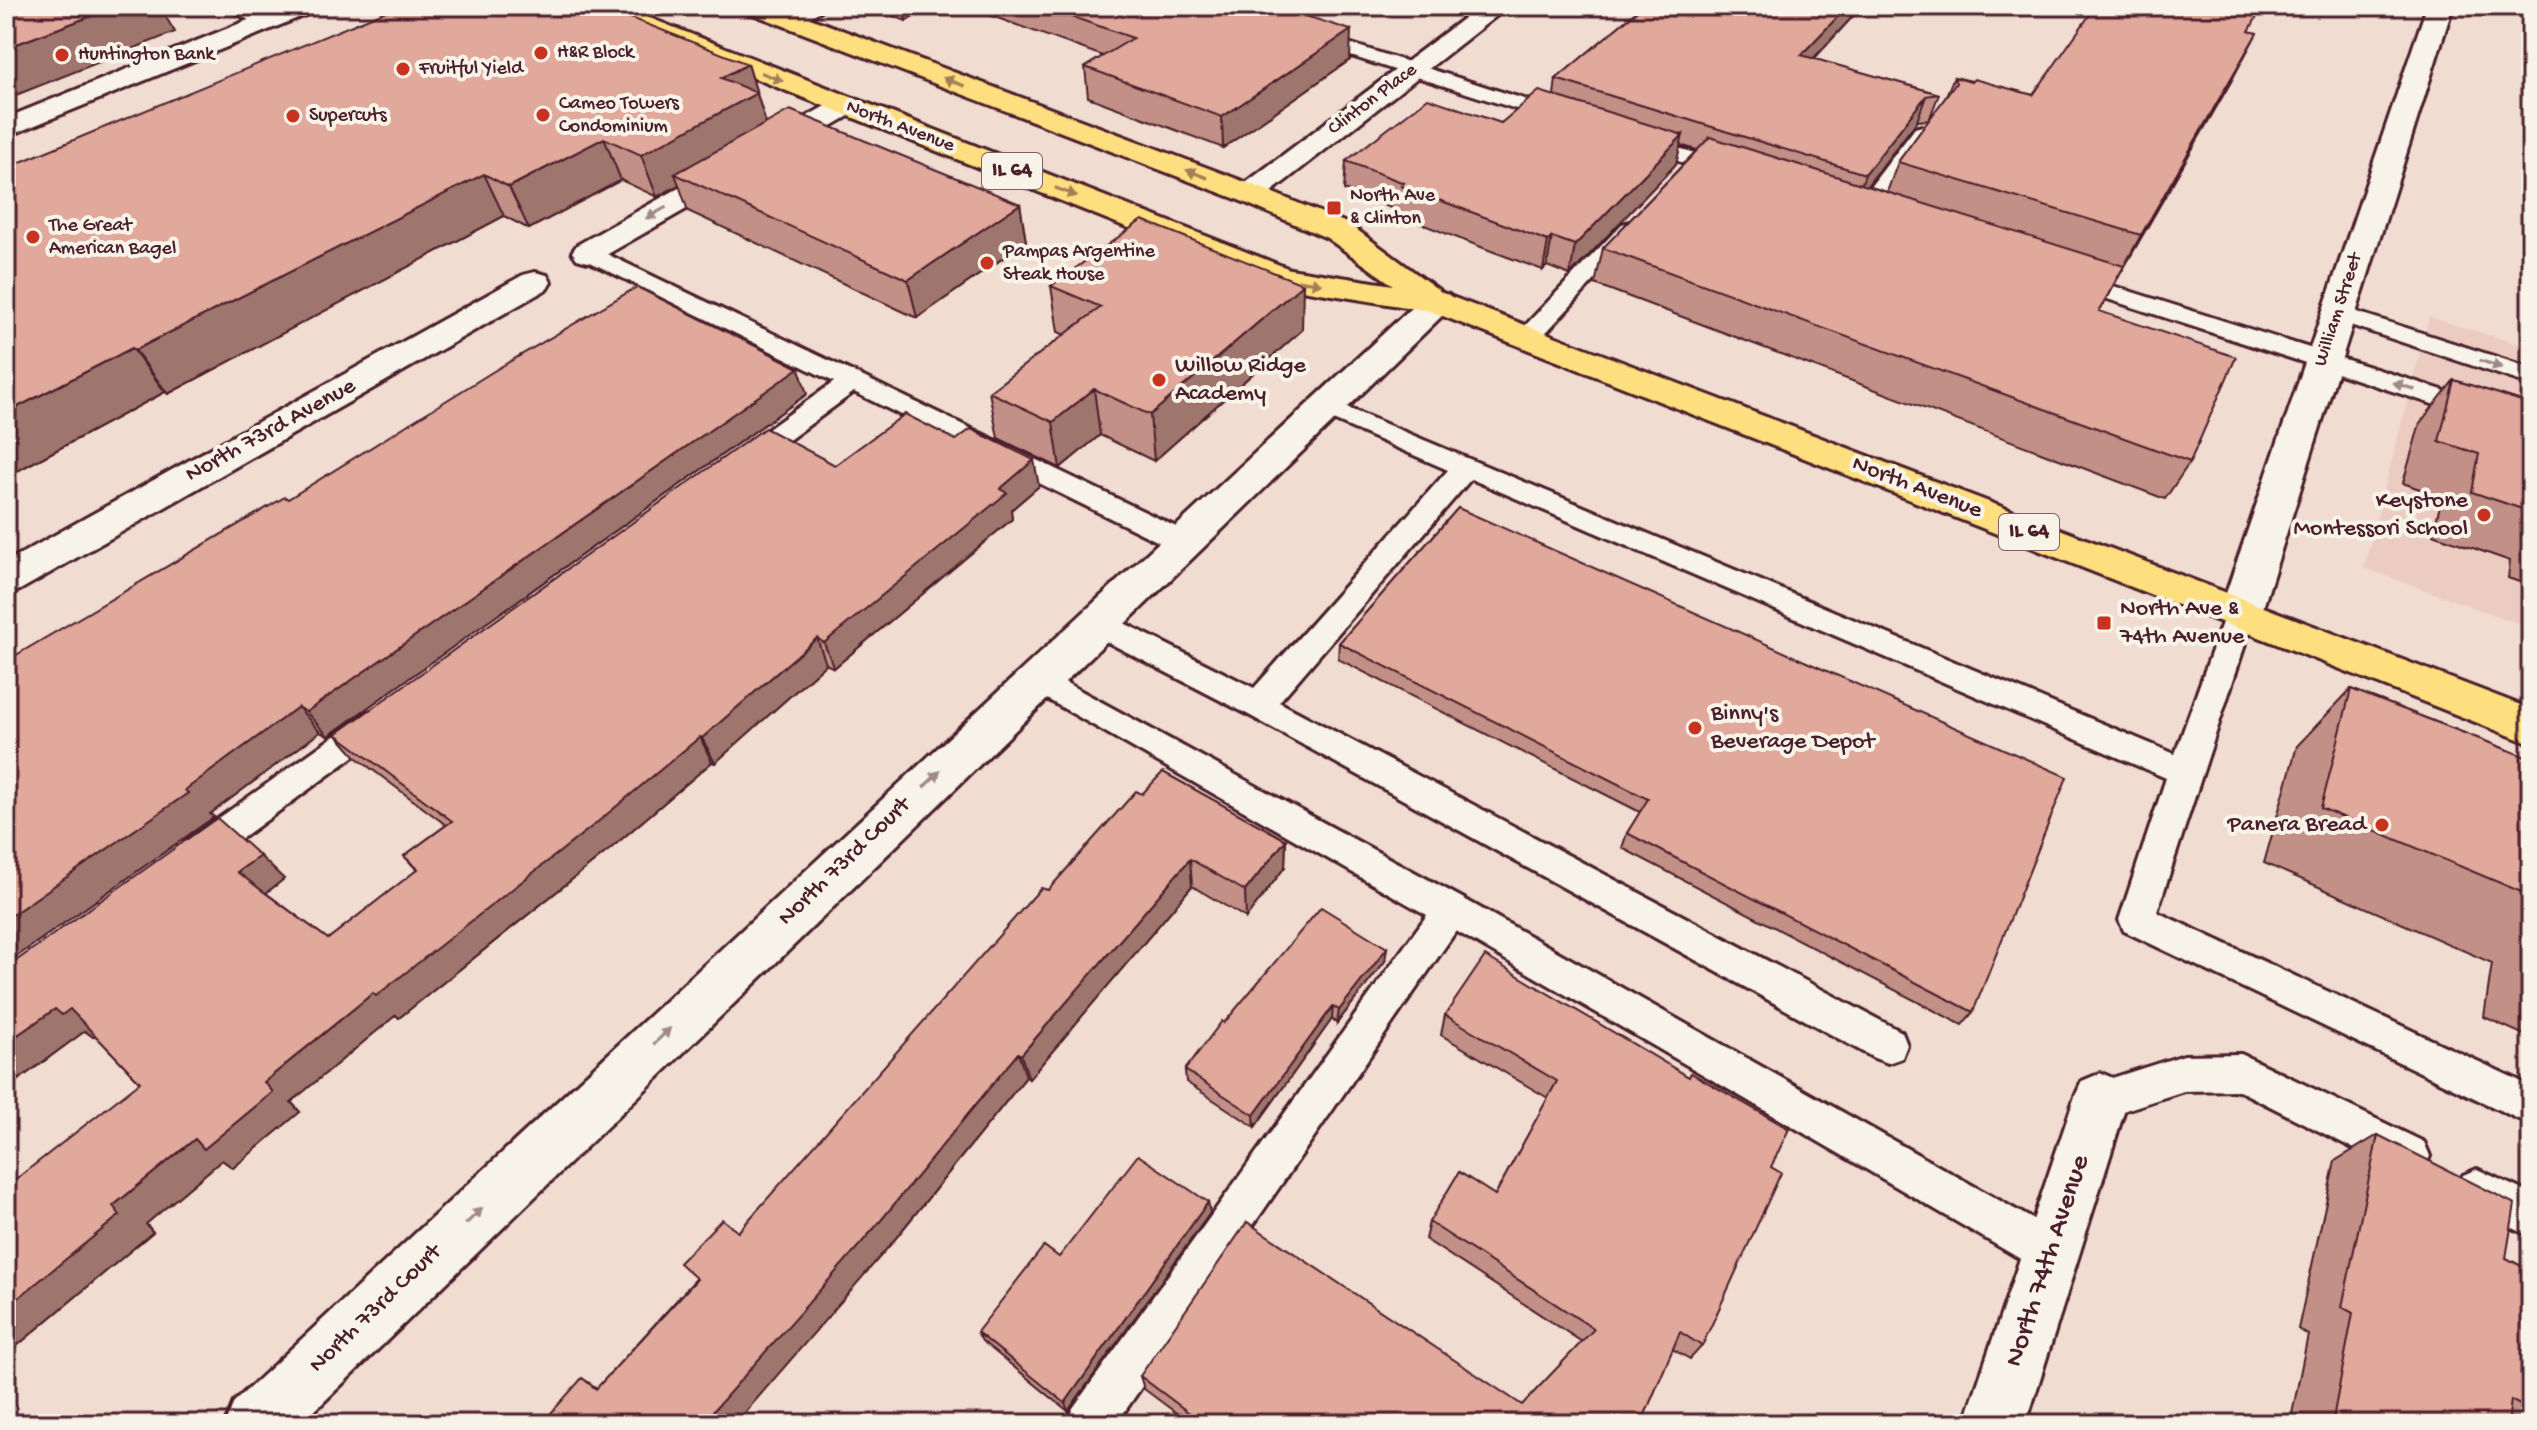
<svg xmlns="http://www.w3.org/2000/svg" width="2537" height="1430" viewBox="0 0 2537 1430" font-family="'Gochi Hand',sans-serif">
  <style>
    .built { fill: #ecccc1 }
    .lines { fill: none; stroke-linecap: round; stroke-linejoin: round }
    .service-casing { stroke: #4a1f2b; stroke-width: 6 }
    .minor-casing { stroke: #4a1f2b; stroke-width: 6 }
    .primary-casing { stroke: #4a1f2b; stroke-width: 6 }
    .service { fill: #f7f3e8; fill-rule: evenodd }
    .minor { fill: #f7f3e8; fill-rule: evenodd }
    .primary { fill: #fedf80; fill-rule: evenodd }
    .wall { fill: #c29086; stroke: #4a1f2b; stroke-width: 2 }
    .shaded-wall { fill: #9e766d; stroke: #4a1f2b; stroke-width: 2 }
    .building { fill: #e1a89c; stroke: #4a1f2b; stroke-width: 2 }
    .oneway { fill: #a47f56 }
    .oneway2 { fill: #a0898a }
    .poi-dot { fill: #c8321e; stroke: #f7f3e8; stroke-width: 3 }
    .labels { text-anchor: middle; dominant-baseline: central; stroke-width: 8; stroke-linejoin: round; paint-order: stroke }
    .far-poi-label { font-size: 20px; fill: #4a1f2b; stroke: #f7f3e8; text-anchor: start }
    .far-street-label { font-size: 20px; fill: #4a1f2b; stroke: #f7f3e8 }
    .shield { fill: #f7f3e8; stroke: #7e5f64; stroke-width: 2 }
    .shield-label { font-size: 22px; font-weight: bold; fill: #4a1f2b }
    .poi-label { font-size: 24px; fill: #4a1f2b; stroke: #f7f3e8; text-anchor: start }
    .street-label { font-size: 24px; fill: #4a1f2b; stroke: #f7f3e8 }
    .near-street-label { font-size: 28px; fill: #4a1f2b; stroke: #f7f3e8 }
  </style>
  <rect width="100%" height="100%" fill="#f0dcd1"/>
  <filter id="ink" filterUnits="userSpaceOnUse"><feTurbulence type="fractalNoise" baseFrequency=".0125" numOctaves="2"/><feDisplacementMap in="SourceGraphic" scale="16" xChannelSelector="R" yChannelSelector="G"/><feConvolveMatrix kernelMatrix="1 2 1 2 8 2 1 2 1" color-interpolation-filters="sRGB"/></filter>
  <g filter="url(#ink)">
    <!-- built -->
    <path class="built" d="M2429 317 2531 348V628L2364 568Z"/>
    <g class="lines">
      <!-- service casing -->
      <g class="service-casing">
        <g id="service">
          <path d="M223 6H247L276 22 274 26H260Z"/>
          <path d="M805 6H828L799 24H785L783 20Z"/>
          <path d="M1311 31 1571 114 1574 118 1564 124 1557 122 1304 41 1301 37Z"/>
          <path d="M1922 126 1932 132 1870 218H1854L1851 213 1854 208 1915 128Z"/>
          <path d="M1638 136 1739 166 1742 171 1731 178 1631 146 1627 142 1631 138Z"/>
          <path d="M1630 222 1638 224 1641 229 1638 234 1537 342H1519L1516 337 1519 332 1622 224Z"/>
          <path d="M588 245 1193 535 1197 542 1193 549 1183 552 1173 549 854 392 752 467 742 470 732 467 728 461 732 455 834 382 580 257 576 252 580 247Z"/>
          <path d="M2069 272 2531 418V436L2061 284 2057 279 2061 274Z"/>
          <path d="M2338 306 2531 368V385L2329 318 2326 313 2329 308Z"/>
          <path d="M1326 399 2175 754 2225 614 2229 606 2240 603 2251 606 2255 614 2157 912 2531 1086V1125L2124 931 2119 920 2166 778 1471 479 1279 702 1902 1032 1907 1045 1902 1058 1888 1063 1874 1058 1247 714 1086 631 1082 623 1086 615 1097 612 1108 615 1254 688 1448 470 1317 413 1313 407 1317 401Z"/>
          <path d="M1037 667 1464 899 2066 1238 2072 1253 2066 1268 2051 1274 2036 1268 1456 931 1116 1424H1066L1073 1408 1427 915 1026 687 1021 679 1026 671Z"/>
          <path d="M379 708 390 712 395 721 390 730 208 863 196 868 184 863 179 853 184 843 368 712Z"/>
          <path d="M2241 1054 2424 1142 2430 1156 2424 1170 2410 1176 2396 1170 2238 1090 2184 1091 2101 1118 2087 1112 2081 1099 2087 1086 2184 1055Z"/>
          <path d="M2477 1169 2531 1194V1237L2463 1203 2457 1189 2463 1175Z"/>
        </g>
      </g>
      <!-- minor casing -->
      <g class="minor-casing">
        <g id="minor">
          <path d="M283 6H319L315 11 6 137V118Z"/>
          <path d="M1480 6H1509L1261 200 1250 203 1239 200 1235 194 1239 188Z"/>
          <path d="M2427 6H2453L2261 614 2255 625 2240 629 2225 625 2219 614Z"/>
          <path d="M846 98 856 100 860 106 856 112 599 259 588 262 577 259 572 252 577 245 836 100Z"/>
          <path d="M535 272 547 275 551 282 547 289 20 590 6 594V562L523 275Z"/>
          <path d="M1437 292 1449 295 1454 302 1449 309 301 1424H225L234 1402 1425 295Z"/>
          <path d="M2101 1073 2120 1081 2128 1099 2026 1424H1964L2074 1099 2082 1081Z"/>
        </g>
      </g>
      <!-- primary casing -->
      <g class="primary-casing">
        <path id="primary" d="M583 6H619L1290 269 1393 285 1327 238 1239 200 745 11 741 6H778L1261 188 1349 224 1444 294 2531 709V744L1430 311 1271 285 587 11Z"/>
      </g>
      <!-- service -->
      <use href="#service" class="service"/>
      <!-- minor -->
      <use href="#minor" class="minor"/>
      <!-- primary -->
      <use href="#primary" class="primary"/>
    </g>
    <!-- wall -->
    <g class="wall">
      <path d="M867 6H934L906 21Z"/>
      <path d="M964 6H1315L1302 15 1350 60 1223 148 1088 97 1085 67 1103 56Z"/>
      <path d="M1643 6H1860L1857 12 1814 59 1939 94 1929 120 1917 121 1867 186 1887 192 1898 162 1945 98 1954 77 2033 95 2249 32 2233 78 2099 311 2190 462 2165 499 1595 284 1603 248 1697 150 1680 145 1676 164 1570 275 1547 266 1543 270 1494 252 1398 215 1399 211 1344 190 1346 161 1501 123 1554 95 1556 79Z"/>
      <path d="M748 64 766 124 1020 204 1026 242 917 318 688 211 679 185 657 197 621 180 529 229 504 216 168 394 165 392 6 477V168Z"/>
      <path d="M1051 286 1302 330 1154 461 1100 435 1060 468 998 438 989 392 1065 335 1058 332Z"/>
      <path d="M2454 380 2531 404V586L2508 578 2510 561 2433 534 2442 497 2403 483 2420 423Z"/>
      <path d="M807 394 328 736 320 732 210 814 214 817 6 964 288 499Z"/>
      <path d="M835 465 1039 486 1011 510 1012 519 834 668 826 664 715 763 712 762 610 849 399 1018 396 1015 291 1102 300 1112 233 1168 222 1160 146 1224 153 1232 6 1355 140 1082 95 1035 93 1037 85 1031 6 1089V968L284 879 266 893 328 939 417 870 404 856 446 825 357 758 336 734Z"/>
      <path d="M1458 508 1973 1012 1962 1025 1622 848 1627 833 1640 812 1338 659 1339 643Z"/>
      <path d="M2351 689 2531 759V1038L2484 1017 2492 963 2264 863 2297 746Z"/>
      <path d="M1142 794 1286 840 1285 867 1246 918 1192 886 1029 1079 1026 1077 891 1244 547 1424 582 1378 597 1388 1048 890Z"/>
      <path d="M1385 961 1337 1023 1332 1019 1255 1127 1186 1082 1185 1070 1224 1023Z"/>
      <path d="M1445 1015 1771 1167 1702 1346 1690 1359 1672 1349 1641 1424H1191L1144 1389 1140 1376 1522 1405 1582 1342 1425 1239 1429 1222 1495 1195 1548 1098 1441 1035Z"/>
      <path d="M2378 1135 2506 1258 2531 1271V1424H2290L2308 1335 2298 1329 2335 1161Z"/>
      <path d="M1208 1202 1210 1213 1068 1411 982 1341 977 1332 1059 1257Z"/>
    </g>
    <!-- shaded-wall -->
    <g class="shaded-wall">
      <path d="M118 6H159L175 32 6 99V48Z"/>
      <path d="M903 6H934L906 21Z"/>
      <path d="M1291 6H1315L1291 22Z"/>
      <path d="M1848 6H1860L1857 12 1793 80 1801 55Z"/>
      <path d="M1351 30 1350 60 1223 148 1222 117Z"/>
      <path d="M2257 33 2233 78 2115 283 2141 235Z"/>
      <path d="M748 64 769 134 675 174 679 185 657 197 641 155 721 78Z"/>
      <path d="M1926 96 1917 121 1856 200 1865 174Z"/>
      <path d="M1683 135 1676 164 1570 275 1575 245Z"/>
      <path d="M604 138 621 180 529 229 509 187Z"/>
      <path d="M484 174 504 216 168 394 135 350Z"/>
      <path d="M1020 204 1026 242 917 318 908 280Z"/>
      <path d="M1552 237 1547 266 1543 270 1548 241Z"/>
      <path d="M1303 284 1302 330 1154 461 1150 415Z"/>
      <path d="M132 348 165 392 6 477V413Z"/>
      <path d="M799 368 807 394 328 736 306 712Z"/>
      <path d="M1094 389 1100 435 1060 468 1053 422Z"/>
      <path d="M1034 460 1039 486 1011 510 1012 519 834 668 824 643 1000 489Z"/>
      <path d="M817 638 826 664 715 763 702 738Z"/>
      <path d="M298 707 320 732 210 814 214 817 6 964V919Z"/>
      <path d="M700 737 712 762 610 849 399 1018 396 1015 291 1102 300 1112 233 1168 222 1160 146 1224 153 1232 6 1355V1308L113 1206 373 993Z"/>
      <path d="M1286 840 1285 867 1246 918 1245 891Z"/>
      <path d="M260 856 284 879 262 896 237 872Z"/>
      <path d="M1190 859 1192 886 1029 1079 1021 1055Z"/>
      <path d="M1387 948 1385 961 1337 1023 1339 1010Z"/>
      <path d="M1333 1006 1332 1019 1255 1127 1254 1115Z"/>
      <path d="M55 1009H70L102 1031 93 1037 85 1031 6 1089V1043Z"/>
      <path d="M1018 1053 1026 1077 891 1244 735 1424H717L709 1416Z"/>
      <path d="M1208 1202 1210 1213 1068 1411 1065 1403Z"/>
    </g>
    <!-- building -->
    <g class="building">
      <path d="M6 6H118L6 48Z"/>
      <path d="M398 6H601L748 64 721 78 757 93 641 155 604 138 509 187 484 174 135 350 132 348 6 413V168Z"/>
      <path d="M1041 6H1274L1351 30 1222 117 1085 67 1133 38Z"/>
      <path d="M1643 6H1848L1801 55 1939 94 1926 96 1865 174 1556 79Z"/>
      <path d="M2096 6H2263L2249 31 2257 33 2141 235 1898 162 1956 83 1954 77 1971 82 1974 79 2033 95Z"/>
      <path d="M1539 91 1683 135 1575 245 1552 237 1548 241 1498 222 1401 186 1404 183 1346 161 1428 98 1501 123Z"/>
      <path d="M790 110 1020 204 908 280 675 174Z"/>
      <path d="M1710 137 2124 266 2099 311 2236 357 2190 462 1603 248Z"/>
      <path d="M1142 220 1303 284 1150 415 1094 389 1053 422 989 392 1101 307 1051 286Z"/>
      <path d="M637 287 799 368 306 712 298 707 185 790 188 793 6 919V661L285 497 288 499 497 369Z"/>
      <path d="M2454 380 2531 404V512L2472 492 2479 454 2439 441Z"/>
      <path d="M905 414 956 440 971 429 1034 460 1000 489 1007 493 824 643 817 638 702 738 700 737 594 825 376 996 373 993 264 1082 273 1092 204 1149 195 1139 113 1206 120 1215 6 1308V1187L140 1082 70 1009 62 1015 55 1009 6 1043V968L217 818 260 856 237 872 328 939 418 869 404 856 452 821 336 734 765 428 835 465Z"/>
      <path d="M1458 508 2067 777 1973 1012 1627 833 1648 799 1339 643Z"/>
      <path d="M2351 689 2531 759V896L2321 808Z"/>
      <path d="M1163 772 1286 840 1245 891 1190 859 1021 1055 1018 1053 878 1224 709 1416 717 1424H547L544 1421 582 1378 596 1389 697 1279 679 1263 722 1219 738 1232 1041 888 1048 890 1136 791 1142 794Z"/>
      <path d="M1321 907 1387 948 1339 1010 1333 1006 1254 1115 1185 1070 1222 1021 1224 1023Z"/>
      <path d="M1485 956 1689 1077 1691 1073 1789 1129 1771 1167 1781 1173 1702 1346 1680 1332 1641 1424H1204L1140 1376 1247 1222 1522 1405 1594 1329 1429 1222 1459 1172 1495 1195 1557 1081 1445 1015Z"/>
      <path d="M2378 1135 2515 1204 2506 1258 2531 1271V1411L2511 1400 2508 1424H2332L2353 1313 2342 1307Z"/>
      <path d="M1138 1155 1208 1202 1065 1403 977 1332 1044 1246 1059 1257Z"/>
    </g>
    <!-- one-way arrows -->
    <defs><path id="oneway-solid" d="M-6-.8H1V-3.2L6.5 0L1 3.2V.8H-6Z" transform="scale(2)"/></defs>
    <g class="oneway">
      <use href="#oneway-solid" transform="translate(772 77) rotate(22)"/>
      <use href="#oneway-solid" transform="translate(954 82) rotate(-159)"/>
      <use href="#oneway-solid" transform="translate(1197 174) rotate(-159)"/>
      <use href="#oneway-solid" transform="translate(1066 192) rotate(21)"/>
      <use href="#oneway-solid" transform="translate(1310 282) rotate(9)"/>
    </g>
    <g class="oneway2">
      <use href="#oneway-solid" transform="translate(656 213) rotate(151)"/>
      <use href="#oneway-solid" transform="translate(2491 364) rotate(18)"/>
      <use href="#oneway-solid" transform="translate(2404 386) rotate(-162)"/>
      <use href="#oneway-solid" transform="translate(932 779) rotate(-44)"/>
      <use href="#oneway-solid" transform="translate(662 1036) rotate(-44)"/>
      <use href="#oneway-solid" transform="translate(474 1216) rotate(-44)"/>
    </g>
  </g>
  <!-- markers -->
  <g class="poi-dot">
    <circle cx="541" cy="53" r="8"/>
    <circle cx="62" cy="55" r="8"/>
    <circle cx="403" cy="69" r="8"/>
    <circle cx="543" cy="115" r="8"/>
    <circle cx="293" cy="116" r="8"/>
    <rect x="1326" y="200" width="16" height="16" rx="4"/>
    <circle cx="33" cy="237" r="8"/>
    <circle cx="987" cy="263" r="8"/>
    <circle cx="1159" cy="380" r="8"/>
    <circle cx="2484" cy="515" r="8"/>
    <rect x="2096" y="615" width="16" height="16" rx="4"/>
    <circle cx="1695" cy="728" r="8"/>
    <circle cx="2382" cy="825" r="8"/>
  </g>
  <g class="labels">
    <!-- far-poi labels -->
    <g class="far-poi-label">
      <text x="557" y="53">H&amp;R Block</text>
      <text x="78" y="55">Huntington Bank</text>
      <text x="419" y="69">Fruitful Yield</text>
      <text x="559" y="104">Cameo Towers<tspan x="559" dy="23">Condominium</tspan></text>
      <text x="309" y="116">Supercuts</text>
      <text x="1350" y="196">North Ave<tspan x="1350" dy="23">&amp; Clinton</tspan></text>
      <text x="49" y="226">The Great<tspan x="49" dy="23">American Bagel</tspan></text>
      <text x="1003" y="252">Pampas Argentine<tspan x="1003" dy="23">Steak House</tspan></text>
    </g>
    <!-- far-street labels -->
    <g class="far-street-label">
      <text transform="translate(1373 100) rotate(-37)">Clinton Place</text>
      <text transform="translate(900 127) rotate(21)">North Avenue</text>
      <text transform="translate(2339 310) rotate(-72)">William Street</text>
    </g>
    <!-- shield labels -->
    <g class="shield">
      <rect x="982" y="153" width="60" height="36" rx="6"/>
      <rect x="1999" y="514" width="60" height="36" rx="6"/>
    </g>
    <g class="shield-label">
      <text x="1012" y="171">IL 64</text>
      <text x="2029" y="532">IL 64</text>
    </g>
    <!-- poi labels -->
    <g class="poi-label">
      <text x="1175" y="366">Willow Ridge<tspan x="1175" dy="28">Academy</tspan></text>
      <text x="2468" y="501" text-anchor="end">Keystone<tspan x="2468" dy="28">Montessori School</tspan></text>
      <text x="2120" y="609">North Ave &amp;<tspan x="2120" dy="28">74th Avenue</tspan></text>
      <text x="1711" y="714">Binny's<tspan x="1711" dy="28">Beverage Depot</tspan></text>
      <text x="2366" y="825" text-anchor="end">Panera Bread</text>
    </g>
    <!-- street labels -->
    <g class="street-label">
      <text transform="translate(271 431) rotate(-29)">North 73rd Avenue</text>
      <text transform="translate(1917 488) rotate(21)">North Avenue</text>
      <text transform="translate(845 862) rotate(-44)">North 73rd Court</text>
      <text transform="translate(376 1309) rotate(-44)">North 73rd Court</text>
    </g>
    <!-- near-street labels -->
    <g class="near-street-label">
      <text transform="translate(2048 1261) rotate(-72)">North 74th Avenue</text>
    </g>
  </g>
  <!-- margin -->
  <rect width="2537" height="1430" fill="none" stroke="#f7f3e8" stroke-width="32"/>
  <rect x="16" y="16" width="2505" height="1398" fill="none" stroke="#4a1f2b" stroke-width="3" filter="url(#ink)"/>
</svg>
